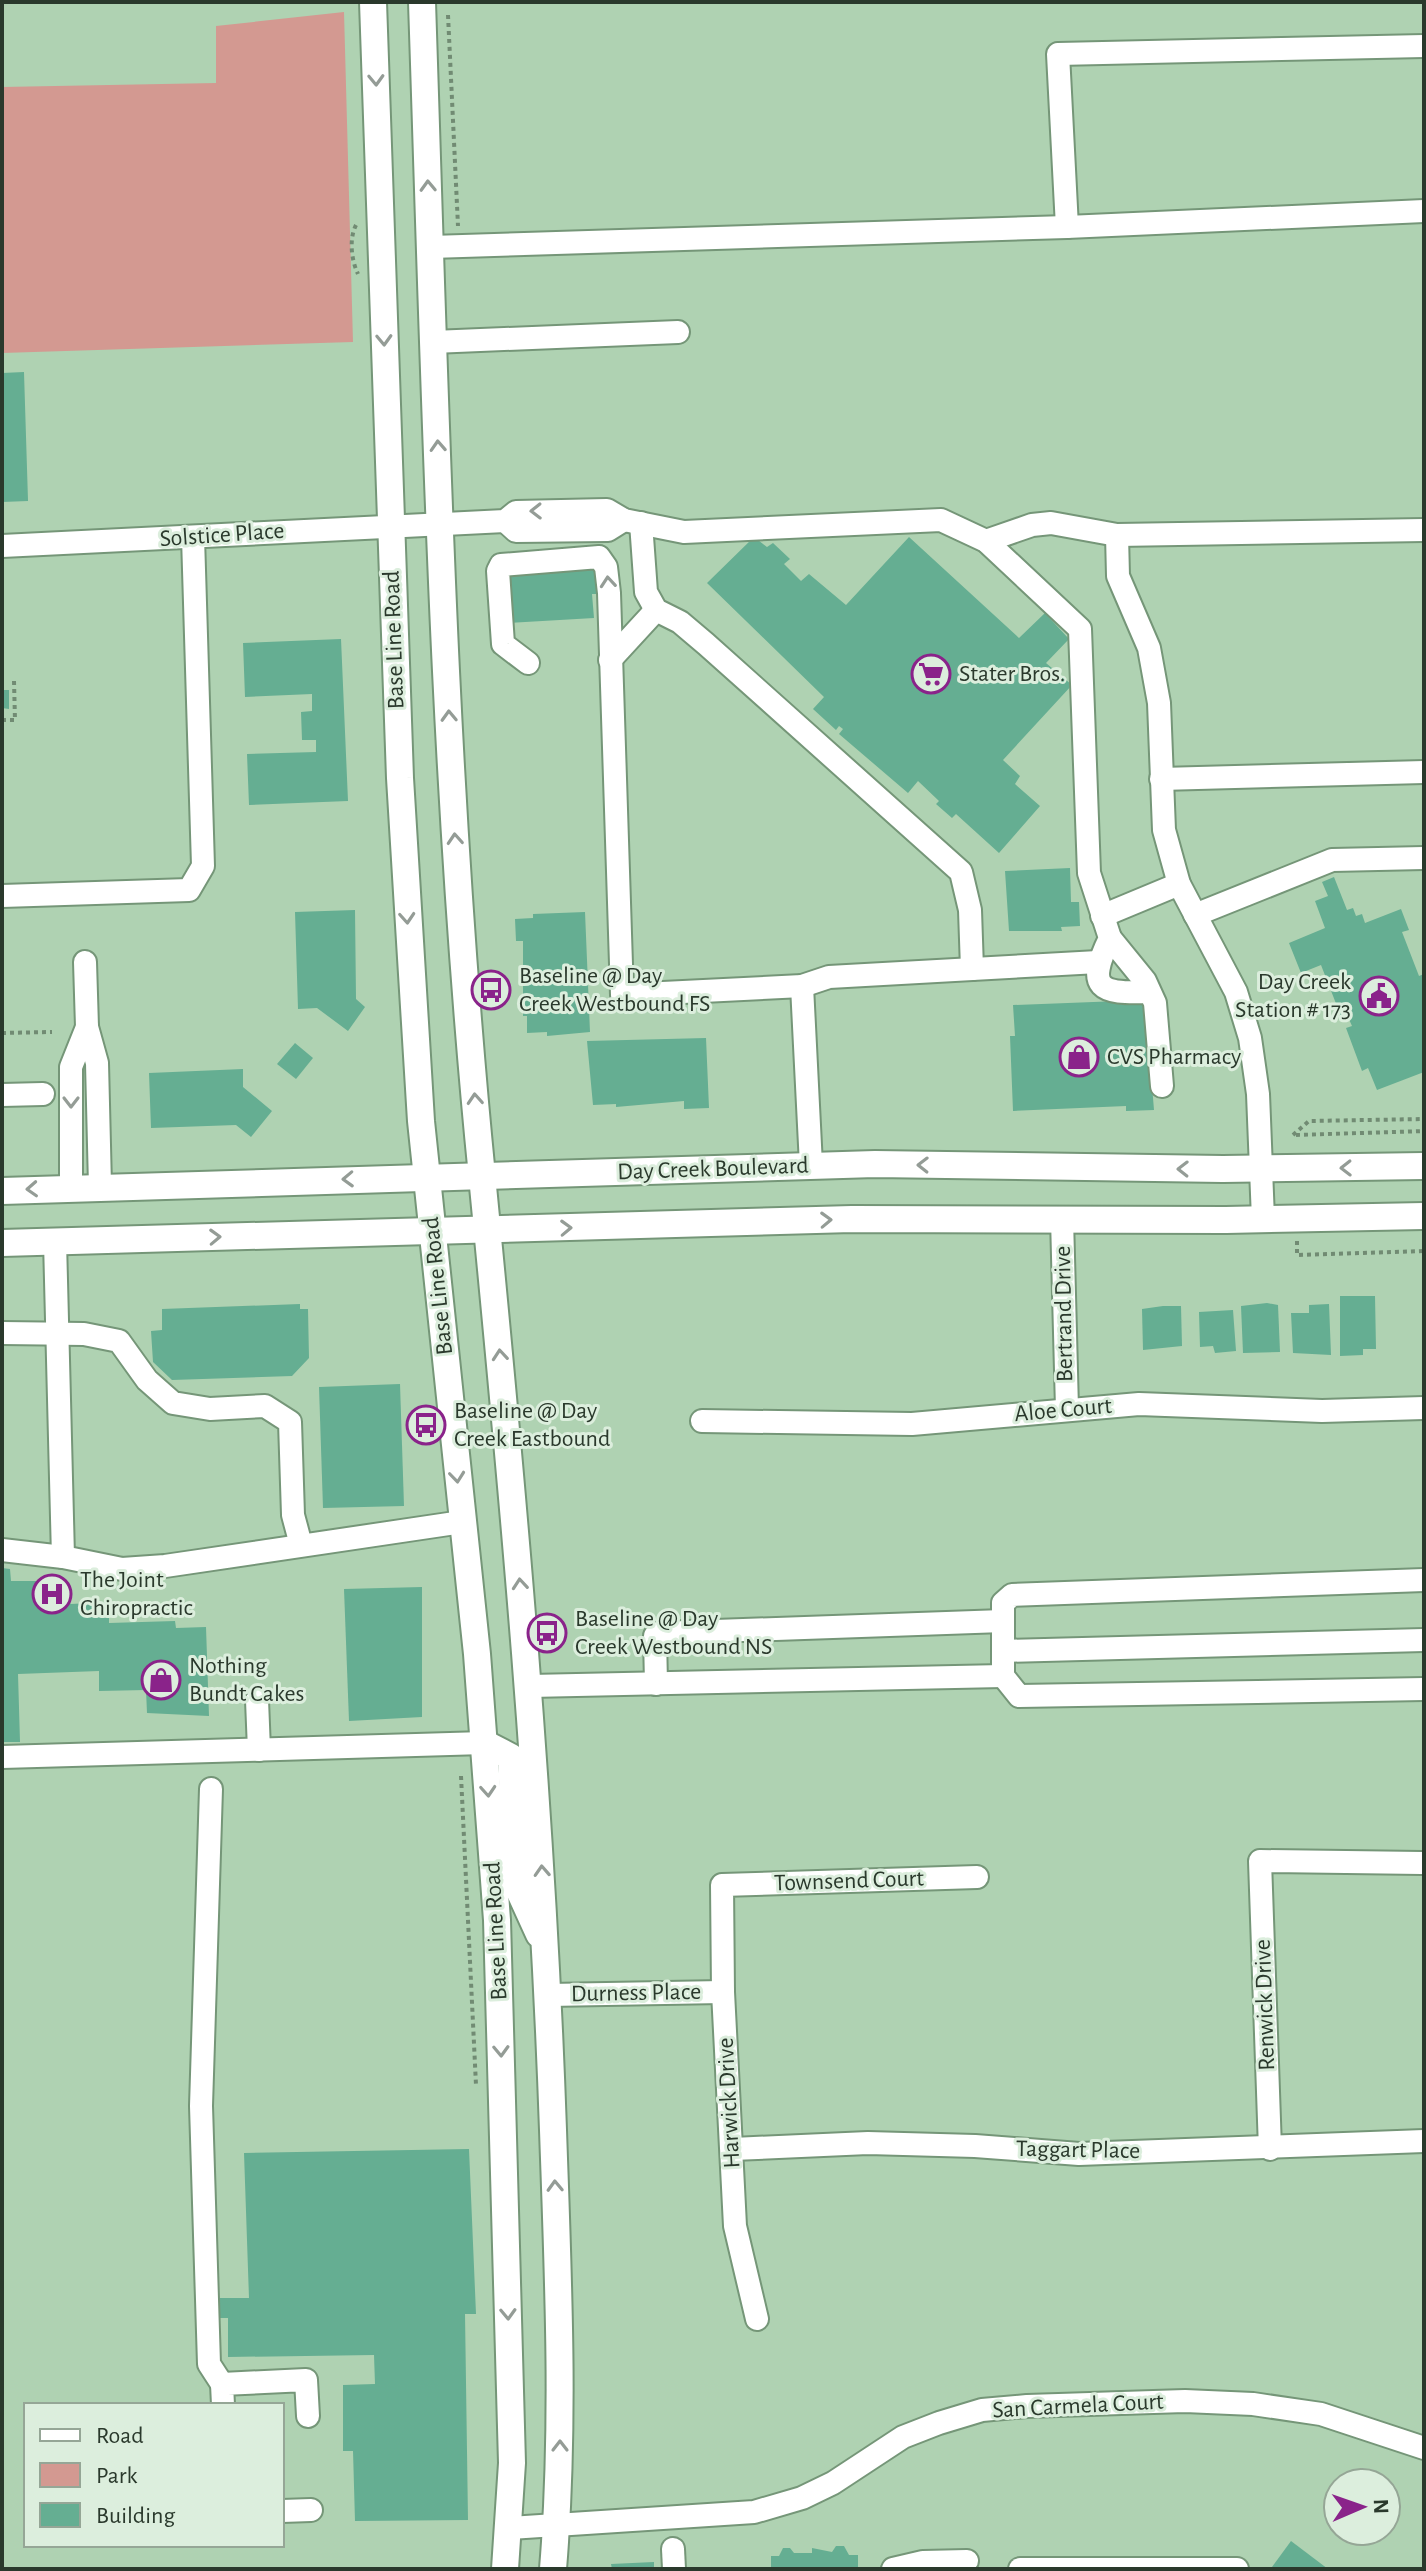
<svg xmlns="http://www.w3.org/2000/svg" width="1426" height="2571" viewBox="0 0 1426 2571" font-family="'Alegreya Sans',sans-serif">
  <style>
    .green { fill: #d39991 }
    .building { fill: #65ae92 }
    .lines { fill: none; stroke-linecap: round; stroke-linejoin: round }
    .minor-casing { stroke: #759678; stroke-width: 26 }
    .major-casing { stroke: #759678; stroke-width: 30 }
    .path { stroke: #718b73; stroke-width: 4; stroke-dasharray: 4 4; stroke-linecap: butt }
    .minor { stroke: #fff; stroke-width: 22 }
    .major { stroke: #fff; stroke-width: 26 }
    .oneway { stroke: #949c96 }
    .labels { text-anchor: middle; dominant-baseline: central; stroke-width: 6; stroke-linejoin: round; paint-order: stroke }
    .street-label { font-size: 24px; fill: #2a392c; stroke: #dceedd }
    .poi-label { font-size: 24px; fill: #2a392c; stroke: #dceedd; text-anchor: start }
  </style>
  <rect width="100%" height="100%" fill="#afd2b2"/>
  <!-- green -->
  <path class="green" d="M344 12 353 342 2 353V87L216 83V26Z"/>
  <!-- building -->
  <g class="building">
    <path d="M24 372 28 501 2 502V373Z"/>
    <path d="M754 537 767 547 773 543 790 559 784 564 801 581 809 574 846 605 909 537 1019 638 1045 613 1069 639 1046 663 1072 685 1003 760 1020 776 1015 784 1040 806 999 853 956 814 952 818 936 804 939 801 918 781 908 793 839 734 843 729 839 726 836 730 813 709 824 697 707 583Z"/>
    <path d="M601 564 603 594H592L594 618 508 623 506 570Z"/>
    <path d="M341 639 348 801 249 805 247 754 316 752V740H302L301 712 312 711V694L245 697 243 643Z"/>
    <path d="M2 690H9V709L2 708Z"/>
    <path d="M1070 868 1071 902H1079L1080 926 1061 927 1062 931H1009L1005 871Z"/>
    <path d="M1334 877 1347 910 1353 908 1356 916 1362 914 1365 923 1401 909 1409 930 1402 932 1419 976 1424 974V1072L1377 1090 1368 1068 1362 1071 1346 1028 1352 1026 1348 1017 1342 1019 1321 965 1301 973 1289 943 1325 928 1315 901 1328 896 1322 882Z"/>
    <path d="M355 910 356 999 365 1007 348 1031 317 1008 298 1009 295 912Z"/>
    <path d="M585 912 590 1032 547 1036V1032L527 1033V1016H523V941H516L515 919 533 918V914Z"/>
    <path d="M1145 1000 1154 1110 1126 1111V1106L1013 1111 1010 1036H1015L1013 1005Z"/>
    <path d="M706 1038 709 1108 684 1109V1101L616 1107V1104L593 1105 587 1041Z"/>
    <path d="M295 1043 313 1058 296 1079 277 1064Z"/>
    <path d="M243 1069V1087L272 1111 251 1137 236 1125 151 1128 149 1073Z"/>
    <path d="M1340 1296H1375L1376 1349H1363V1355L1340 1356Z"/>
    <path d="M1267 1303 1278 1305 1280 1352 1243 1353 1241 1306Z"/>
    <path d="M300 1304V1309H308L309 1358 292 1376 172 1380 153 1362 151 1331 162 1330V1309Z"/>
    <path d="M1329 1304 1331 1355 1293 1353 1291 1313H1309V1305Z"/>
    <path d="M1163 1306H1181L1182 1346 1143 1350 1142 1309Z"/>
    <path d="M1233 1310 1236 1351 1215 1353 1213 1346 1200 1347 1199 1312Z"/>
    <path d="M400 1384 404 1506 323 1508 319 1387Z"/>
    <path d="M2 1568 10 1569 11 1581H49L71 1604 109 1602V1623L175 1621 176 1628 206 1627 209 1716 147 1713 146 1690 99 1691V1671L18 1674 20 1742H2Z"/>
    <path d="M422 1587V1717L349 1721 344 1589Z"/>
    <path d="M469 2149 476 2314H465L468 2520 355 2521 353 2451H343V2385L375 2384 374 2355 228 2357V2318H219L218 2298H249L244 2153Z"/>
    <path d="M1291 2541 1328 2569H1276L1272 2567Z"/>
    <path d="M836 2546H844L849 2555H858V2569H771V2556H779L783 2548H790L794 2553H812V2548L832 2552Z"/>
    <path d="M654 2562V2569H612L611 2564Z"/>
  </g>
  <g class="lines">
    <!-- minor casing -->
    <g class="minor-casing">
      <g id="minor">
        <path d="M1067 227 1058 54 1424 46"/>
        <path d="M431 247 1067 227 1424 211"/>
        <path d="M433 342 678 332"/>
        <path d="M505 521 516 531 608 530 624 520"/>
        <path d="M641 523 646 592 656 610 680 622 706 644 961 872 970 910 972 969"/>
        <path d="M1117 535 1118 576 1149 648 1159 703 1164 830 1179 884 1236 992 1250 1038 1258 1094 1263 1219"/>
        <path d="M986 541 1032 525 1051 523 1117 535 1424 530"/>
        <path d="M2 546 505 521 516 512 607 510 624 520 684 532 941 520 986 541 1080 629 1089 873 1110 938C1085 989 1100 994 1149 992"/>
        <path d="M610 660 656 610"/>
        <path d="M528 663 503 644 498 571 501 565 599 557 606 567 609 593 622 995 802 986 829 977 1098 962"/>
        <path d="M1161 779 1424 772"/>
        <path d="M2 896 189 890 203 866 193 537"/>
        <path d="M1195 915 1332 860 1424 858"/>
        <path d="M1102 916 1179 884"/>
        <path d="M1110 938 1145 981 1155 1003 1162 1086"/>
        <path d="M85 962 87 1027 97 1063 100 1186"/>
        <path d="M802 986 811 1165"/>
        <path d="M2 1095 43 1094"/>
        <path d="M71 1187V1067L87 1027"/>
        <path d="M1062 1218 1067 1409"/>
        <path d="M55 1241 63 1557"/>
        <path d="M2 1333 84 1334 119 1341 147 1380 173 1403 210 1409 265 1406 290 1422 293 1515 301 1545"/>
        <path d="M702 1421 912 1424 1139 1404 1322 1411 1424 1408"/>
        <path d="M2 1550 63 1557 122 1569 165 1566 462 1522"/>
        <path d="M1424 1580 1012 1595 1003 1603V1676L1019 1696 1424 1689"/>
        <path d="M1003 1651 1424 1640"/>
        <path d="M656 1684 655 1636 659 1633 1003 1621"/>
        <path d="M530 1686 1003 1676"/>
        <path d="M257 1700 259 1750"/>
        <path d="M2 1757 484 1743"/>
        <path d="M211 1789 201 2106 209 2364 222 2384"/>
        <path d="M548 1995 723 1992"/>
        <path d="M733 2149 868 2143 975 2146 1079 2154 1424 2141"/>
        <path d="M1270 2149 1260 1861 1422 1863"/>
        <path d="M757 2319 735 2226 723 1992 722 1885 977 1877"/>
        <path d="M223 2405 222 2384 306 2380 308 2416"/>
        <path d="M282 2511 311 2510"/>
        <path d="M510 2528 754 2512 802 2498 833 2483 903 2437 939 2423 982 2410 1027 2406 1185 2401 1253 2404 1321 2414 1424 2448"/>
        <path d="M673 2549 674 2569"/>
        <path d="M893 2569 923 2562 967 2561"/>
        <path d="M1020 2569H1237"/>
      </g>
    </g>
    <!-- major casing -->
    <g class="major-casing">
      <g id="major">
        <path d="M373 2 400 778 421 1121 477 1654 497 1920 512 2463 505 2569"/>
        <path d="M422 2C435 393 443 786 482 1176 513 1494 542 1811 553 2130 558 2276 565 2423 553 2569"/>
        <path d="M2 1191 875 1164 1223 1169 1424 1166"/>
        <path d="M2 1243 852 1219 1226 1220 1424 1216"/>
        <path d="M484 1743 511 1757 517 1886 539 1934"/>
      </g>
    </g>
    <!-- path -->
    <g class="path">
      <path d="M448 15 458 226"/>
      <path d="M356 225C349 239 351 259 358 274"/>
      <path d="M2 720H15L14 681"/>
      <path d="M2 1033 52 1032"/>
      <path d="M1293 1135 1309 1121 1424 1119"/>
      <path d="M1296 1135 1424 1131"/>
      <path d="M1297 1241V1255L1424 1251"/>
      <path d="M461 1776 476 2085"/>
    </g>
    <!-- minor -->
    <use href="#minor" class="minor"/>
    <!-- major -->
    <use href="#major" class="major"/>
  </g>
  <!-- one-way arrows -->
  <defs><path id="oneway-chevron" d="M-2-3.5L2.5 0L-2 3.5" fill="none" stroke-width="1.6" stroke-linecap="round" stroke-linejoin="round" transform="scale(2)"/></defs>
  <g class="oneway">
    <use href="#oneway-chevron" transform="translate(376 80) rotate(88)"/>
    <use href="#oneway-chevron" transform="translate(428 186) rotate(-92)"/>
    <use href="#oneway-chevron" transform="translate(384 340) rotate(88)"/>
    <use href="#oneway-chevron" transform="translate(438 446) rotate(-93)"/>
    <use href="#oneway-chevron" transform="translate(536 511) rotate(179)"/>
    <use href="#oneway-chevron" transform="translate(608 582) rotate(-95)"/>
    <use href="#oneway-chevron" transform="translate(449 716) rotate(-92)"/>
    <use href="#oneway-chevron" transform="translate(455 839) rotate(-94)"/>
    <use href="#oneway-chevron" transform="translate(407 918) rotate(86)"/>
    <use href="#oneway-chevron" transform="translate(475 1099) rotate(-94)"/>
    <use href="#oneway-chevron" transform="translate(71 1102) rotate(90)"/>
    <use href="#oneway-chevron" transform="translate(923 1165) rotate(-179)"/>
    <use href="#oneway-chevron" transform="translate(1346 1168) rotate(179)"/>
    <use href="#oneway-chevron" transform="translate(1183 1169) rotate(-179)"/>
    <use href="#oneway-chevron" transform="translate(348 1179) rotate(178)"/>
    <use href="#oneway-chevron" transform="translate(32 1189) rotate(177)"/>
    <use href="#oneway-chevron" transform="translate(826 1220) rotate(-2)"/>
    <use href="#oneway-chevron" transform="translate(566 1228) rotate(-2)"/>
    <use href="#oneway-chevron" transform="translate(215 1237) rotate(-2)"/>
    <use href="#oneway-chevron" transform="translate(500 1355) rotate(-95)"/>
    <use href="#oneway-chevron" transform="translate(457 1477) rotate(84)"/>
    <use href="#oneway-chevron" transform="translate(520 1584) rotate(-95)"/>
    <use href="#oneway-chevron" transform="translate(488 1791) rotate(86)"/>
    <use href="#oneway-chevron" transform="translate(542 1871) rotate(-93)"/>
    <use href="#oneway-chevron" transform="translate(501 2051) rotate(88)"/>
    <use href="#oneway-chevron" transform="translate(555 2186) rotate(-92)"/>
    <use href="#oneway-chevron" transform="translate(508 2314) rotate(88)"/>
    <use href="#oneway-chevron" transform="translate(560 2446) rotate(-90)"/>
  </g>
  <!-- icons -->
  <defs>
    <g id="supermarket-ring" transform="scale(2)"><circle r="9.5" fill="#dceedd" stroke="#8a238a" stroke-width="1.5"/><path d="M-6-5.5h2.5l.6 2H6L4.5 2H-2.5L-4.4-4H-6ZM-1.5 3.2a1.3 1.3 0 1 0 .1 0ZM3 3.2a1.3 1.3 0 1 0 .1 0Z" fill="#8a238a"/></g>
    <g id="bus-ring" transform="scale(2)"><circle r="9.5" fill="#dceedd" stroke="#8a238a" stroke-width="1.5"/><path d="M-5-6H5V4H4V6H2V4H-2V6H-4V4H-5ZM-3.5-4V0h7V-4ZM-3.5 1.2v1.5H-2V1.2ZM2 1.2v1.5H3.5V1.2Z" fill="#8a238a"/></g>
    <g id="civic-ring" transform="scale(2)"><circle r="9.5" fill="#dceedd" stroke="#8a238a" stroke-width="1.5"/><path d="M-.6-6.5H3V-4.5H.6V-3L4-1V1h2V6H-6V1h2V-1L-.6-3ZM-1.2 2.5V6h2.4V2.5Z" fill="#8a238a"/></g>
    <g id="shop-ring" transform="scale(2)"><circle r="9.5" fill="#dceedd" stroke="#8a238a" stroke-width="1.5"/><path d="M-5-2.5h2.3a2.7 3.5 0 0 1 5.4 0H5L5.5 6h-11ZM-1.5-2.5h3a1.5 2.3 0 0 0-3 0Z" fill="#8a238a"/></g>
    <g id="hospital-ring" transform="scale(2)"><circle r="9.5" fill="#dceedd" stroke="#8a238a" stroke-width="1.5"/><path d="M-5-5h3v3.5h4V-5h3V5h-3V1.5h-4V5h-3Z" fill="#8a238a"/></g>
  </defs>
  <g fill-rule="evenodd">
    <use href="#supermarket-ring" x="931" y="674"/>
    <use href="#bus-ring" x="491" y="990"/>
    <use href="#civic-ring" x="1379" y="996"/>
    <use href="#shop-ring" x="1079" y="1057"/>
    <use href="#bus-ring" x="426" y="1425"/>
    <use href="#hospital-ring" x="52" y="1594"/>
    <use href="#bus-ring" x="547" y="1633"/>
    <use href="#shop-ring" x="161" y="1680"/>
  </g>
  <g class="labels">
    <!-- street labels -->
    <g class="street-label">
      <text transform="translate(222 535) rotate(-4)">Solstice Place</text>
      <text transform="translate(394 640) rotate(-92)">Base Line Road</text>
      <text transform="translate(713 1169) rotate(-2)">Day Creek Boulevard</text>
      <text transform="translate(438 1286) rotate(-96)">Base Line Road</text>
      <text transform="translate(1064 1314) rotate(-91)">Bertrand Drive</text>
      <text transform="translate(1063 1410) rotate(-5)">Aloe Court</text>
      <text transform="translate(849 1881) rotate(-2)">Townsend Court</text>
      <text transform="translate(496 1931) rotate(-93)">Base Line Road</text>
      <text transform="translate(636 1993) rotate(-1)">Durness Place</text>
      <text transform="translate(1265 2005) rotate(-92)">Renwick Drive</text>
      <text transform="translate(729 2103) rotate(-93)">Harwick Drive</text>
      <text transform="translate(1078 2150) rotate(1)">Taggart Place</text>
      <text transform="translate(1078 2406) rotate(-3)">San Carmela Court</text>
    </g>
    <!-- poi labels -->
    <g class="poi-label">
      <text x="959" y="674">Stater Bros.</text>
      <text x="519" y="976">Baseline @ Day<tspan x="519" dy="28">Creek Westbound FS</tspan></text>
      <text x="1351" y="982" text-anchor="end">Day Creek<tspan x="1351" dy="28">Station # 173</tspan></text>
      <text x="1107" y="1057">CVS Pharmacy</text>
      <text x="454" y="1411">Baseline @ Day<tspan x="454" dy="28">Creek Eastbound</tspan></text>
      <text x="80" y="1580">The Joint<tspan x="80" dy="28">Chiropractic</tspan></text>
      <text x="575" y="1619">Baseline @ Day<tspan x="575" dy="28">Creek Westbound NS</tspan></text>
      <text x="189" y="1666">Nothing<tspan x="189" dy="28">Bundt Cakes</tspan></text>
    </g>
  </g>
  <!-- border -->
  <rect width="1426" height="2571" fill="none" stroke="#2a392c" stroke-width="8"/>
  <!-- legend -->
  <rect x="24" y="2403" width="260" height="144" fill="#dceedd" stroke="#95a696" stroke-width="2"/>
  <rect x="40" y="2429" width="40" height="12" fill="#ffffff" stroke="#95a696" stroke-width="2"/>
  <text x="96" y="2443" font-size="24" fill="#2a392c">Road</text>
  <rect x="40" y="2463" width="40" height="24" fill="#d39991" stroke="#95a696" stroke-width="2"/>
  <text x="96" y="2483" font-size="24" fill="#2a392c">Park</text>
  <rect x="40" y="2503" width="40" height="24" fill="#65ae92" stroke="#95a696" stroke-width="2"/>
  <text x="96" y="2523" font-size="24" fill="#2a392c">Building</text>
  <!-- north arrow -->
  <g transform="translate(1362 2507) rotate(88)"><circle r="38" fill="#dceedd" stroke="#95a696" stroke-width="2"/>
  <path d="M0-6L14 30L0 20L-14 30Z" fill="#8a238a"/>
  <text y="-12" font-size="22" font-weight="bold" text-anchor="middle" fill="#2a392c">N</text>
  </g>
</svg>
